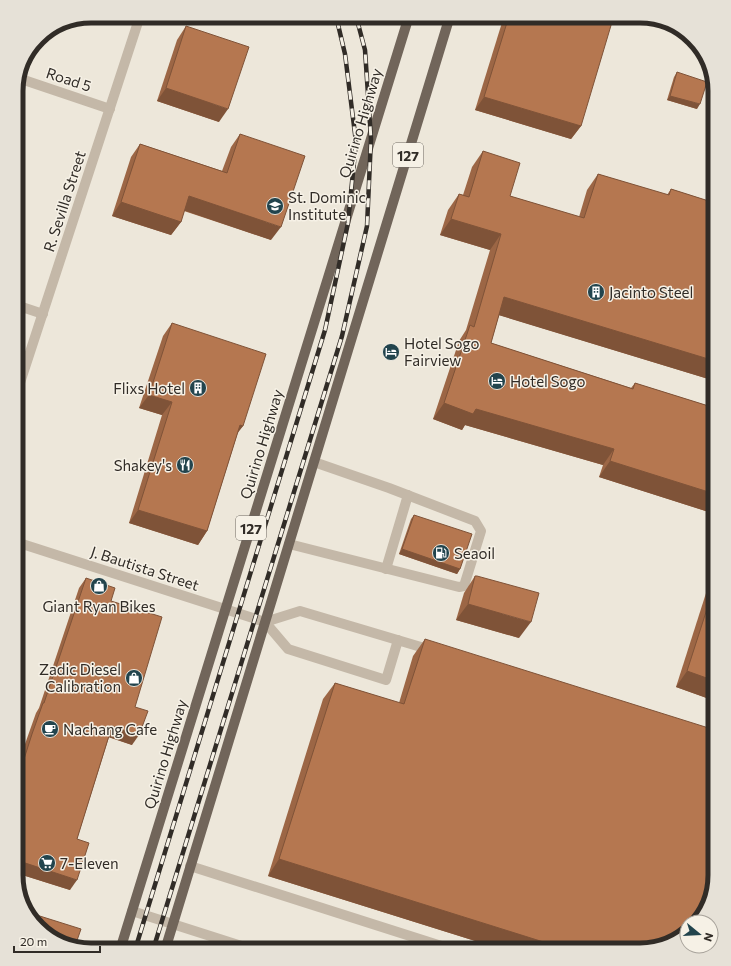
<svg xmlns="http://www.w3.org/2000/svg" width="731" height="966" viewBox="0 0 731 966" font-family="Commissioner,sans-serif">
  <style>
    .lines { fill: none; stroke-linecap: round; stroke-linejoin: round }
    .minor { stroke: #c4b8a8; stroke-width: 10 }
    .major { stroke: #71655a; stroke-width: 10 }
    .rail-casing { stroke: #312c27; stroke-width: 4.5 }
    .rail { stroke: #f6f1e6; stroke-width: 3; stroke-dasharray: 9; stroke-linecap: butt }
    .wall { fill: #9c6645 }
    .shaded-wall { fill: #7f5338 }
    .building { fill: #b57750; stroke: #7f5338 }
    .labels { text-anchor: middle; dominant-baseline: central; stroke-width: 3; stroke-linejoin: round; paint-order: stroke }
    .shield { fill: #f6f1e6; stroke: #6c6760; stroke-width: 1 }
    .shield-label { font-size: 14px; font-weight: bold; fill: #312c27 }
    .street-label { font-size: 15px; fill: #312c27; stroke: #f6f1e6 }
    .poi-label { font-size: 15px; fill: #312c27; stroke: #f6f1e6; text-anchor: start }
    .rim { fill: none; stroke: #312c27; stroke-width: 5 }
  </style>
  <rect width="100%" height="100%" fill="#ede7da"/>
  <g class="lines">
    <!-- minor -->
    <g class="minor">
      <path d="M18 78 110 109"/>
      <path d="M16 305 43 314"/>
      <path d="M16 395 140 16"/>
      <path d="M16 542 265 622"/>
      <path d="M289 544 459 587 464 586 481 531 475 521 389 488 314 462"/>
      <path d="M386 569 408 495"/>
      <path d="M265 622 300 611 431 650"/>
      <path d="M265 622 288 649 386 680 398 640"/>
      <path d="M190 866 454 950"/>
      <path d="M132 911 254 950"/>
    </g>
    <!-- major -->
    <g class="major">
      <path d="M120 950 409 16"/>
      <path d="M165 950 450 16"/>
    </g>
    <!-- rail casing -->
    <g class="rail-casing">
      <g id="rail">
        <path d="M135 950 325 330 348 223 356 142 345 54 336 16"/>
        <path d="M153 950 342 336 367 226 371 139 365 50 356 16"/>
      </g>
    </g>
    <!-- rail -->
    <use href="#rail" class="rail"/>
  </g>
  <!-- wall -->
  <g class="wall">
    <path d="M504 16H591L581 126 571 139 475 110Z"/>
    <path d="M186 26 219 122 157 101 177 40Z"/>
    <path d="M677 72 697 109 667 100 674 77Z"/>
    <path d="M240 134 271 240 184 211 181 222 171 235 112 216 131 157 140 144 222 171 231 147Z"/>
    <path d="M483 151 510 196 579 217 587 190 598 174 667 195 671 189 715 203V381L499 315 491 343 631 388 635 383 715 408V514L599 477 603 465 465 425 462 430 433 419 459 341 466 330 490 250 440 235 448 210 459 194 463 195 472 167Z"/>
    <path d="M172 323 243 426 238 432 207 531 198 545 129 523 162 415 139 408 163 336Z"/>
    <path d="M414 515 460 569 457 574 399 554 411 519Z"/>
    <path d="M715 565V701L676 687Z"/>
    <path d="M475 576 519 638 456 620 464 593Z"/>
    <path d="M86 578 111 601 135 707 132 745 109 737 77 839 70 890 16 873V772L25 744 36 713 39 708 79 588Z"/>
    <path d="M425 639 640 950H504L268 876 323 699 335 683 399 703 413 656Z"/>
  </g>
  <!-- shaded-wall -->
  <g class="shaded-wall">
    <path d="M166 88 228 109 219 122 157 101Z"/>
    <path d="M670 96 700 104 697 109 667 100Z"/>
    <path d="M484 97 581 126 571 139 475 110Z"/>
    <path d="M189 196 281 227 271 240 180 209Z"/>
    <path d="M121 202 181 222 171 235 112 216Z"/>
    <path d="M451 219 501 234 490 250 440 235Z"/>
    <path d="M504 297 715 361V381L492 313Z"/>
    <path d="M149 395 172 402 162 415 139 408Z"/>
    <path d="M444 403 476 409 614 449 603 465 465 425 462 430 433 419Z"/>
    <path d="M240 425 243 426 233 439Z"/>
    <path d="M610 461 715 494V514L599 477Z"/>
    <path d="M138 510 207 531 198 545 129 523Z"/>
    <path d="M402 549 460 569 457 574 399 554Z"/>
    <path d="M468 604 531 622 519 638 456 620Z"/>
    <path d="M687 671 715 681V701L676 687Z"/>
    <path d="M112 726 139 735 132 745 105 736Z"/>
    <path d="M279 859 569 950H504L268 876Z"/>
    <path d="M16 860 77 880 70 890 16 873Z"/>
  </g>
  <!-- building -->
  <g class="building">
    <path d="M509 16H591L612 22 581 126 484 97Z"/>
    <path d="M186 26 249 47 228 109 166 88Z"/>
    <path d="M677 72 707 82 700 104 670 96Z"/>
    <path d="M240 134 305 156 281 227 189 196 181 222 121 202 140 144 227 173Z"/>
    <path d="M483 151 520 163 510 196 584 218 598 174 669 195 671 189 715 203V361L504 297 491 343 633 389 635 383 715 408V494L610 461 614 449 476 409 473 414 444 403 470 325 474 327 501 234 451 219 459 194 469 197Z"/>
    <path d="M172 323 266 354 243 426 240 425 207 531 138 510 172 402 149 395Z"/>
    <path d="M414 515 472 534 460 569 402 549Z"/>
    <path d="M475 576H477L539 593 531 622 468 604Z"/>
    <path d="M86 578 115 588 111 601 162 617 135 707 148 711 139 735 112 726 77 839 89 843 77 880 16 860V784L32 734 43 703H44Z"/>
    <path d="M715 584V681L687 671Z"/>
    <path d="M425 639 715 730V875L705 912 696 922H687V931L681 937 640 950H569L279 859 335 683 404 704Z"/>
    <path d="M27 912 81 929 75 946 54 940 29 916Z"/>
  </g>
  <!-- icons -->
  <defs>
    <g id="school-disc" transform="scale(0.9)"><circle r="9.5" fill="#22444d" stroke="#f6f1e6"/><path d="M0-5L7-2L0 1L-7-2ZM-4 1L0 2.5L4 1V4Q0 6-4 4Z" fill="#fff"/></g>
    <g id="building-disc" transform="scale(0.9)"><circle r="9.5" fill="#22444d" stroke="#f6f1e6"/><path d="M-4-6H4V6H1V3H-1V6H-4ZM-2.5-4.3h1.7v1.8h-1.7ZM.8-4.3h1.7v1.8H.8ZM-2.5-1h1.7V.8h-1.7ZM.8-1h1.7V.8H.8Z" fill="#fff"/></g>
    <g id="hotel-disc" transform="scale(0.9)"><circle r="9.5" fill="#22444d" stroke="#f6f1e6"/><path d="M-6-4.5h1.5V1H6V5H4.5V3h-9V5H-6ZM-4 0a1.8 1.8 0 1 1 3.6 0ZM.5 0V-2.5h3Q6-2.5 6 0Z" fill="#fff"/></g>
    <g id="restaurant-disc" transform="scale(0.9)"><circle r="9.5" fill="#22444d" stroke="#f6f1e6"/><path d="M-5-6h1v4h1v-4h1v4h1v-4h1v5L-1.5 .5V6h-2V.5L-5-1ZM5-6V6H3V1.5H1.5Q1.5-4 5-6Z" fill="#fff"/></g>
    <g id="fuel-disc" transform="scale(0.9)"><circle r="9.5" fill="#22444d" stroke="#f6f1e6"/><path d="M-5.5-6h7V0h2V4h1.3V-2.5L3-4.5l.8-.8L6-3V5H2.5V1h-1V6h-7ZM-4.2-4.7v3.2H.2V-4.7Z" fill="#fff"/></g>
    <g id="shop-disc" transform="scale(0.9)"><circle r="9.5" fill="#22444d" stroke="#f6f1e6"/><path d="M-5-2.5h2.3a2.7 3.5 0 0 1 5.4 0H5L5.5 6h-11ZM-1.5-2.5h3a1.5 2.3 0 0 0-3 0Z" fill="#fff"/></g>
    <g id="cafe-disc" transform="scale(0.9)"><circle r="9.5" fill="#22444d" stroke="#f6f1e6"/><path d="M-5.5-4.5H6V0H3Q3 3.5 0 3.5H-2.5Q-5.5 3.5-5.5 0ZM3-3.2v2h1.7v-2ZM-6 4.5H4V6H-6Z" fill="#fff"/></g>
    <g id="supermarket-disc" transform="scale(0.9)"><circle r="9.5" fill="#22444d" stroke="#f6f1e6"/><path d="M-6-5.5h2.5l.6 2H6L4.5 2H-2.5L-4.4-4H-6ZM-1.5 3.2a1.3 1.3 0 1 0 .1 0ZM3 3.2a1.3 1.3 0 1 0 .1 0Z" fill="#fff"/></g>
  </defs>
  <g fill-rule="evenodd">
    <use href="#school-disc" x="275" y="206"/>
    <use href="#building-disc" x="596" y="292"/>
    <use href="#hotel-disc" x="391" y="352"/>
    <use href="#hotel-disc" x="497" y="381"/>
    <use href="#building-disc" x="198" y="388"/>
    <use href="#restaurant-disc" x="185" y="465"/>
    <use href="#fuel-disc" x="441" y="553"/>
    <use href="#shop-disc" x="99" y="586"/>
    <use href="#shop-disc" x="134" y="678"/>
    <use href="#cafe-disc" x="50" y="729"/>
    <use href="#supermarket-disc" x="47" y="863"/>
  </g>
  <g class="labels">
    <!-- shield labels -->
    <g class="shield">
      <rect x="393" y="143" width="30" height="24" rx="3"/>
      <rect x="236" y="516" width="30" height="24" rx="3"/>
    </g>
    <g class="shield-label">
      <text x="408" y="155">127</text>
      <text x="251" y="528">127</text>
    </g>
    <!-- street labels -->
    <g class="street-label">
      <text transform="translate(69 79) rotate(18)">Road 5</text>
      <text transform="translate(360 123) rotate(-73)">Quirino Highway</text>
      <text transform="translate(64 201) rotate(-72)">R. Sevilla Street</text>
      <text transform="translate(261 444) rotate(-73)">Quirino Highway</text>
      <text transform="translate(145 568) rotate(18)">J. Bautista Street</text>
      <text transform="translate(165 754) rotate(-73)">Quirino Highway</text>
    </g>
    <!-- poi labels -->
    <g class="poi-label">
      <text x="288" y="197">St. Dominic<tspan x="288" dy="17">Institute</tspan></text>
      <text x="609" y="292">Jacinto Steel</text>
      <text x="404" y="343">Hotel Sogo<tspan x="404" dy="17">Fairview</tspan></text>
      <text x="510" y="381">Hotel Sogo</text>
      <text x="185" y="388" text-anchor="end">Flixs Hotel</text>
      <text x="172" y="465" text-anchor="end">Shakey's</text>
      <text x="454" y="553">Seaoil</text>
      <text x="99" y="606" text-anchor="middle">Giant Ryan Bikes</text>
      <text x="121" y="669" text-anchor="end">Zadic Diesel<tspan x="121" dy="17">Calibration</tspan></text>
      <text x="63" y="729">Nachang Cafe</text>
      <text x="60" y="863">7-Eleven</text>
    </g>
  </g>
  <!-- crop -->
  <path d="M0 0H731V966H0ZM91 23H640A68 68 0 0 1 708 91V875A68 68 0 0 1 640 943H91A68 68 0 0 1 23 875V91A68 68 0 0 1 91 23Z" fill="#e6e1d7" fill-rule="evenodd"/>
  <path class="rim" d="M91 23H640A68 68 0 0 1 708 91V875A68 68 0 0 1 640 943H91A68 68 0 0 1 23 875V91A68 68 0 0 1 91 23Z"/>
  <!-- north arrow -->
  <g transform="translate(699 934) rotate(108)"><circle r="19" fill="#f6f1e6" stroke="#a7a29a"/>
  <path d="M0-3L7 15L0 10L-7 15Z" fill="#22444d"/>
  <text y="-6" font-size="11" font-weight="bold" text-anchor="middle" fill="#312c27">N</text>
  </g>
  <!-- scale -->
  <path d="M14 946v6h86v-6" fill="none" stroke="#312c27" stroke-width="2"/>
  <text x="20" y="946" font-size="12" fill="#312c27" stroke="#f6f1e6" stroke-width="3" paint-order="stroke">20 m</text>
</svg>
